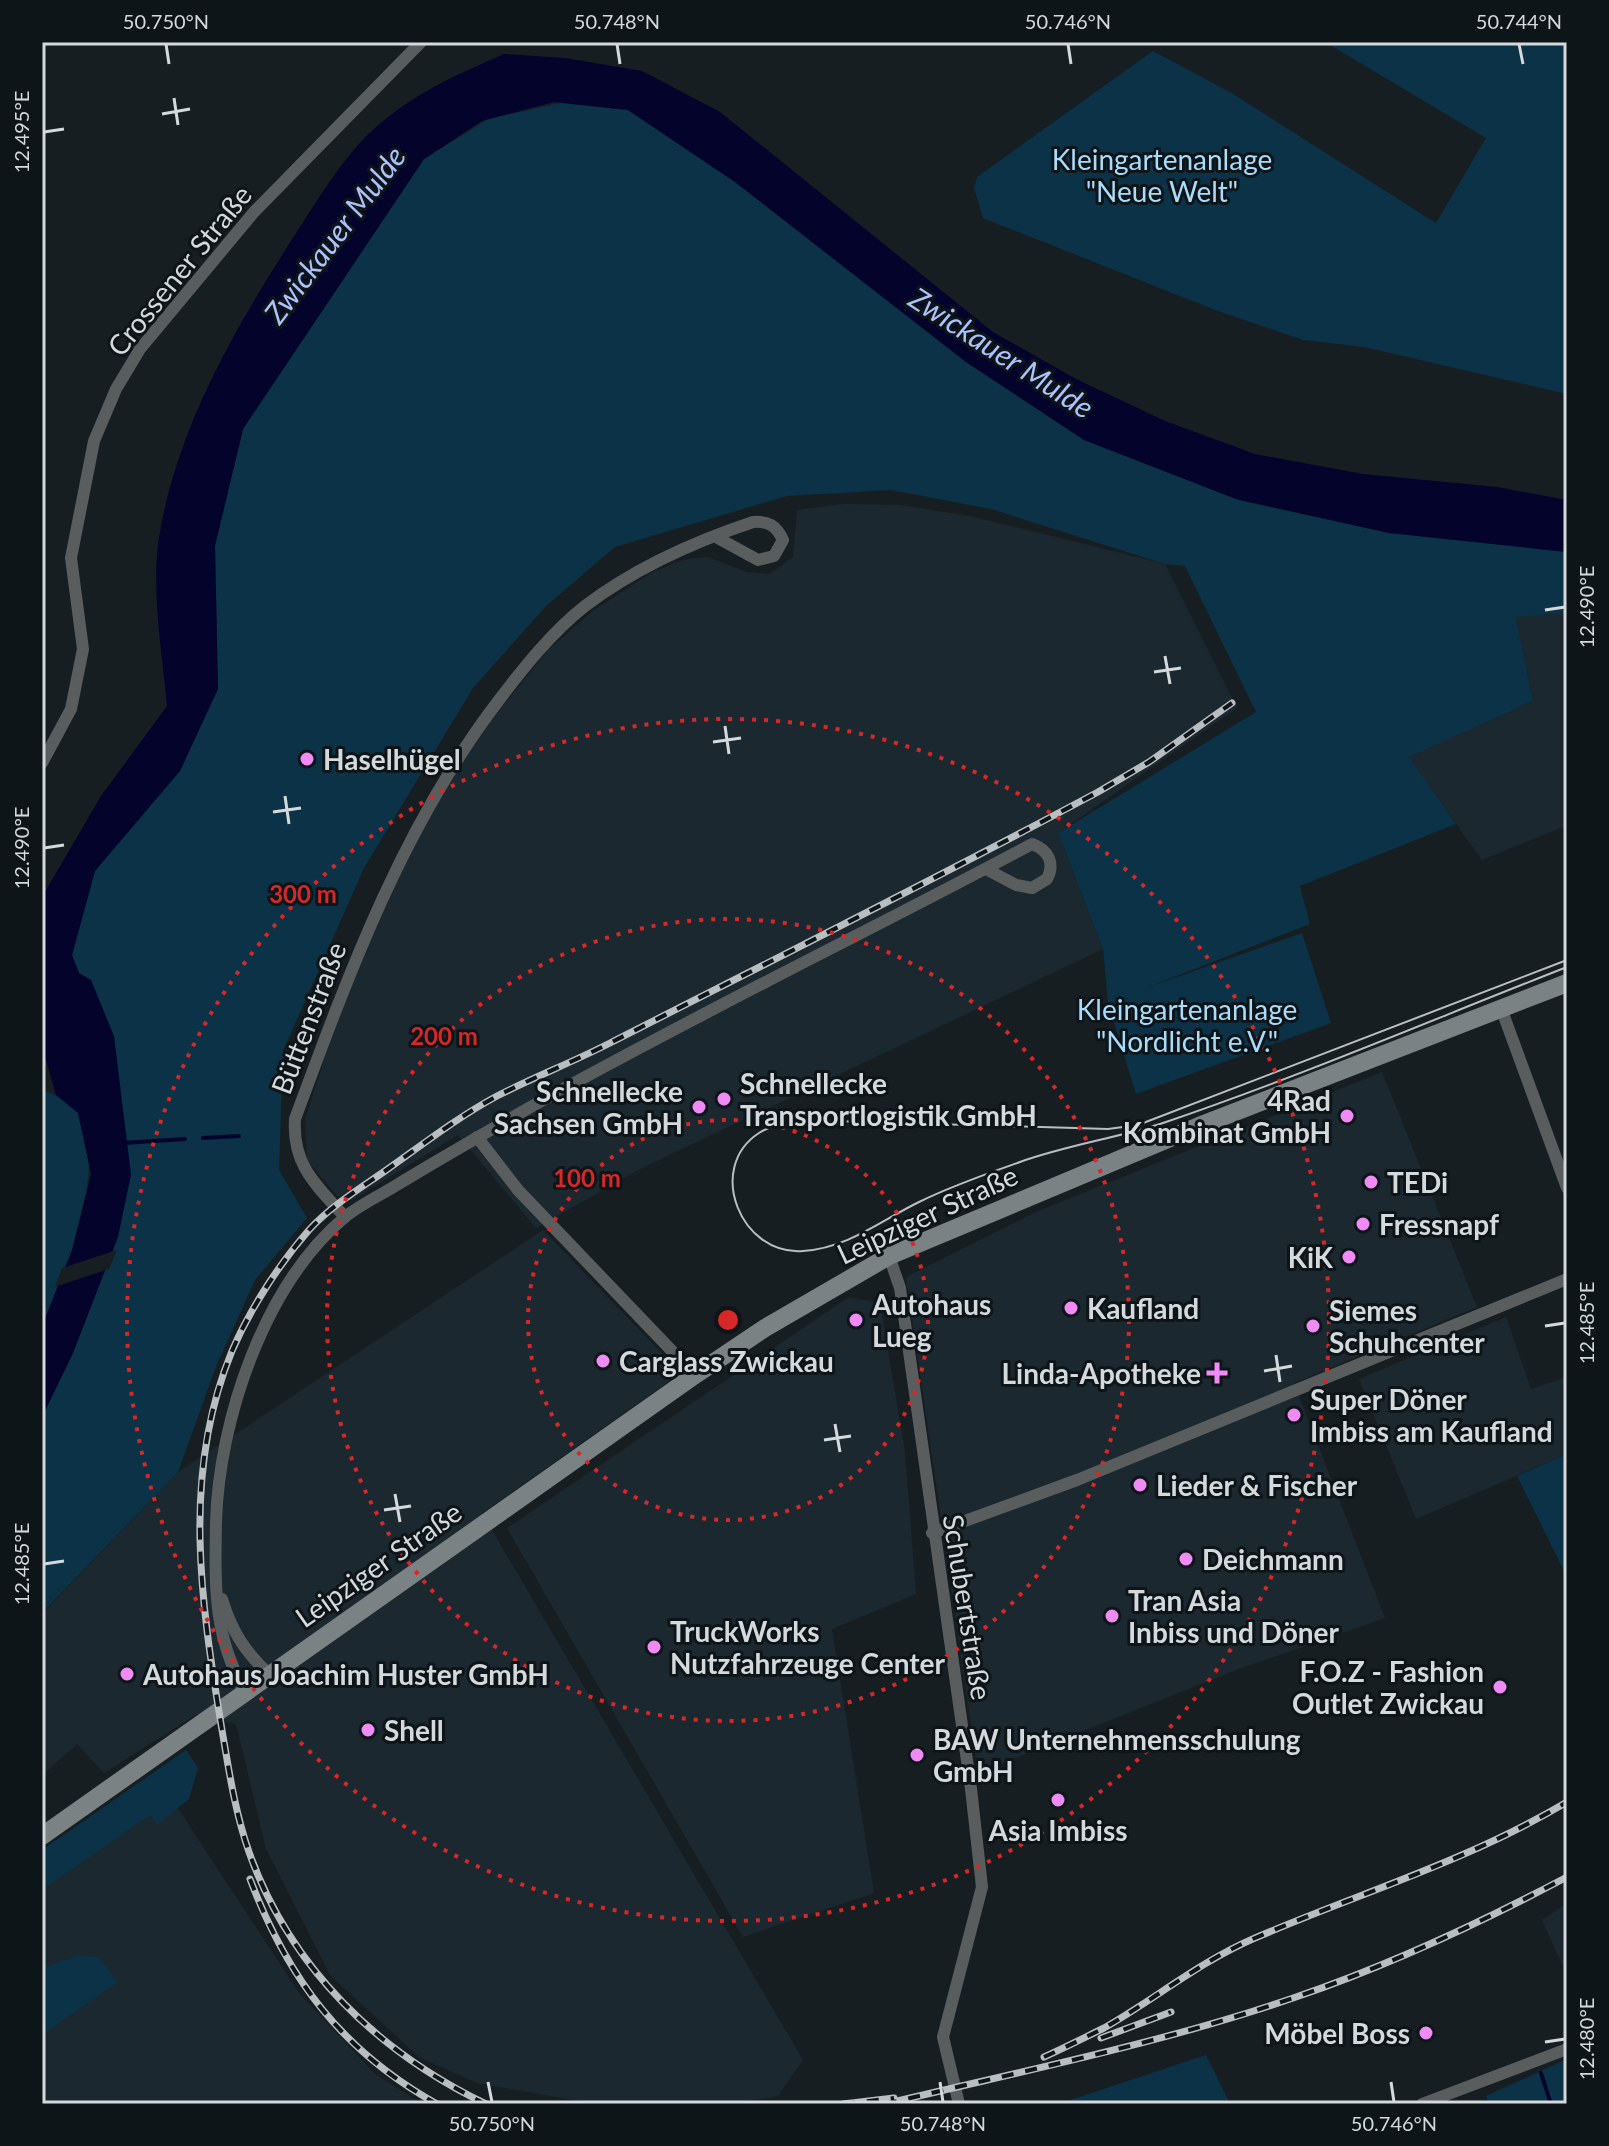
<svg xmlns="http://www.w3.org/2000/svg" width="1609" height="2146" viewBox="0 0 1609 2146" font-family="Lato,sans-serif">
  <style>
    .built { fill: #1b282f }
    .green { fill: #0b3246 }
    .water { fill: #03032c }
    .pier { fill: #171e22 }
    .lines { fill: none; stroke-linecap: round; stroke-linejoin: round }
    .stream { stroke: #03032c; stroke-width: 4 }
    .street { stroke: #595d5e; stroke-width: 12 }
    .secondary { stroke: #7b8283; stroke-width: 18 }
    .tram { stroke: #b9bec1; stroke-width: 2 }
    .rail-casing { stroke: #b9bec1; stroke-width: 7 }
    .rail { stroke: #0e1519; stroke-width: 4; stroke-dasharray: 12; stroke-linecap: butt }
    .ticks { fill: none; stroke: #d4d9dc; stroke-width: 3 }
    .ring { fill: none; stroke: #d62828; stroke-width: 4; stroke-dasharray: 4 8 }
    .poi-dot { fill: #f08bf6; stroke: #0e1519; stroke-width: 3 }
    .labels { text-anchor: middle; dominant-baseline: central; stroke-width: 6; stroke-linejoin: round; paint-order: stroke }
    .park-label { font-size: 28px; fill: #a9dcfa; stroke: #0e1519 }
    .street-label { font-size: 28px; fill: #d4d9dc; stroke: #0e1519 }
    .poi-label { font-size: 28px; font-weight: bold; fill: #d4d9dc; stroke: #0e1519; text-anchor: start }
    .water-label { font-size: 30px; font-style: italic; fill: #adc1fe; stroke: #0e1519 }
    .centre { fill: #d62828; stroke: #0e1519; stroke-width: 4 }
    .ring-label { font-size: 24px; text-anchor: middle; font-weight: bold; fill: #d62828; stroke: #0e1519; stroke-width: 6; stroke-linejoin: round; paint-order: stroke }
    .neatline { fill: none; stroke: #d4d9dc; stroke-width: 3 }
    .ticks-label { font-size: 20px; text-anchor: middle; fill: #d4d9dc }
  </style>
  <rect width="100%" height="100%" fill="#171e22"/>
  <!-- built -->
  <g class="built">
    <path d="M844 504 900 505 970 516 1165 564 1237 708 1058 833 1103 949 642 1168 536 1228 458 1135 352 1200 338 1197 307 1160 305 1120 343 1000 401 871 443 791 484 729 548 650 594 610 651 573 682 560 708 557 746 572 769 574 793 557 797 510Z"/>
    <path d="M1567 613V836L1563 827 1482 860 1408 757 1533 701 1516 616Z"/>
    <path d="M1382 1072 1477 1307 1294 1383 1385 1618 1239 1669 978 1773 906 1277 1038 1211Z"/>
    <path d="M543 1230 681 1373 482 1513 803 2060 778 2096 733 2104H595L477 2083 419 2057 330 1975 266 1849 236 1724 197 1714 104 1773 77 1744 42 1775V1614L178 1472Z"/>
    <path d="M849 1297 875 1302 881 1308 905 1452 916 1594 832 1629 874 1893 743 1937 507 1528Z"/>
    <path d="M1506 1317 1531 1389 1567 1377V1454L1416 1519 1359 1379Z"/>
    <path d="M164 1787 299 1993 374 2073 422 2104H42V1871Z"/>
    <path d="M1567 1903V1975L1542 1920Z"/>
  </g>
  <!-- green -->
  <g class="green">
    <path d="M1325 42H1567V394L1364 347 1303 340 1215 310 983 218 974 188 977 177 1153 51 1230 92 1436 223 1486 138Z"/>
    <path d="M560 103 628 110 735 182 966 362 1084 440 1242 501 1389 533 1567 552V613L1516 617 1533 701 1409 757 1456 824 1300 886 1310 924 1146 988 1302 933 1331 1023 1136 1094 1108 1003 1103 949 1058 833 1256 712 1185 566 1165 564 991 509 891 490 787 496 615 547 546 606 473 688 364 868 283 1051 279 1170 307 1218 255 1280 217 1364 178 1472 42 1613V1417L73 1353 117 1237 79 973 72 955 95 871 135 821 218 690 215 545 243 429 424 159 488 119Z"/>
    <path d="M42 1090C54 1094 71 1102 78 1113 110 1161 65 1279 42 1326Z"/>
    <path d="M1567 1454V1577L1517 1476Z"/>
    <path d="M186 1750 198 1768 189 1799 157 1825 150 1815 42 1890V1850Z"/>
    <path d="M79 1955 98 1957 118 1982 42 2035V1968Z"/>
    <path d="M1206 2055 1230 2104H1058Z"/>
    <path d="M1567 2059 1563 2104H1489L1486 2096Z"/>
  </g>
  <!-- water -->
  <path class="water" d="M504 54 565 58 642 71 720 112 993 332 1076 379 1165 421 1255 454 1363 474 1497 487 1567 500V552L1389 533 1236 499 1084 440 966 362 735 182 628 110 554 102 482 121 424 159 243 429 215 546 218 689 180 771 95 871 72 955 79 973 91 980 114 1036 131 1175 118 1237 73 1353 42 1417V1326L72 1250 91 1174 78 1113 56 1095 42 1046V897L101 796 167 706C162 651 151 591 159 537 178 424 237 325 298 230 321 195 343 157 374 129 414 93 456 75 504 54Z"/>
  <!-- pier -->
  <path class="pier" d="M117 1250 109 1269 55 1287 62 1268Z"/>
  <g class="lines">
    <!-- stream -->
    <g class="stream">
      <path d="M203 1138 239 1136"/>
      <path d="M123 1143 185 1139"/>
      <path d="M1541 2073 1551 2104"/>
    </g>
    <!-- street -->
    <g class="street">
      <path d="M42 763 71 709 83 649 71 558 94 441 116 389 140 349 254 212 421 42"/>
      <path d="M1501 1008 1567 1188"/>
      <path d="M477 1137 518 1190 695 1375"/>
      <path d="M345 1217C316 1185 292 1165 295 1119 349 973 403 825 499 700 524 667 552 632 585 606 635 568 693 542 753 522 768 521 776 525 783 540L774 556 758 560 716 537"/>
      <path d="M889 1256 900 1288 971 1789 982 1887 943 2037 959 2104"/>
      <path d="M932 1533 1077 1480 1567 1279"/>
      <path d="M222 1599C232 1632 245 1652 270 1675"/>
      <path d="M245 1692C213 1634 215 1587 216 1522 219 1420 264 1285 345 1217 361 1204 383 1194 400 1183 445 1156 490 1130 536 1104 699 1013 867 932 1032 844 1049 850 1055 864 1047 879L1032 888 1016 885 986 869"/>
      <path d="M1422 2104 1567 2049"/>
    </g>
    <!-- secondary -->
    <path class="secondary" d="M42 1836 695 1375 765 1328 889 1256 1199 1126 1567 983"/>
    <!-- tram -->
    <path class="tram" d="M1567 960 1138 1125 1108 1129 799 1120C786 1123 771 1125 759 1133 705 1168 741 1256 803 1251 848 1248 880 1221 919 1202 951 1186 986 1174 1020 1162 1067 1145 1118 1138 1166 1122 1301 1076 1434 1019 1567 967"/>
    <!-- rail casing -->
    <g class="rail-casing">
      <g id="rail">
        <path d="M250 1879C288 1979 342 2051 437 2104"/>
        <path d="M1101 2038 1171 2012"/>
        <path d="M1044 2057C1064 2048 1084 2038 1104 2028 1155 1999 1201 1961 1255 1938 1360 1893 1468 1861 1567 1802"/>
        <path d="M486 2104C378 2052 290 1968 249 1852 235 1812 229 1771 222 1730 201 1603 181 1474 232 1351 250 1309 279 1264 309 1230 331 1206 359 1189 385 1171 422 1145 458 1117 497 1096 534 1077 573 1062 610 1043 773 960 937 878 1098 792L1149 762 1232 703"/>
        <path d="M843 2104 894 2098"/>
        <path d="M885 2104C1022 2071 1163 2043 1296 1997 1390 1965 1480 1923 1567 1877"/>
      </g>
    </g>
    <!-- rail -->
    <use href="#rail" class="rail"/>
  </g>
  <!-- ticks -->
  <path class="ticks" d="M166 44 169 64M617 44 620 64M1068 44 1071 64M1519 44 1523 64M174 98 178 125M162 114 190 109M44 132 64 129M1545 610 1565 607M1165 656 1170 684M1154 672 1181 668M725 726 729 754M713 742 741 738M285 796 289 824M273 812 301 808M44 848 64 845M1545 1326 1565 1323M1276 1355 1280 1382M1264 1371 1292 1366M835 1424 840 1452M824 1440 851 1436M395 1494 400 1522M384 1510 411 1506M44 1564 64 1561M1545 2042 1565 2039M488 2082 492 2102M940 2082 943 2102M1391 2082 1394 2102"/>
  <!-- distance rings -->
  <g class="ring">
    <circle cx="728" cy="1320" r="200"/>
    <circle cx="728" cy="1320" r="401"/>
    <circle cx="728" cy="1320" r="601"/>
  </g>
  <!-- markers -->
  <g class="poi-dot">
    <circle cx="307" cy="759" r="8"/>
    <circle cx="724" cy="1099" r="8"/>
    <circle cx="699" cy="1107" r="8"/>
    <circle cx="1347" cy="1116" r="8"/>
    <circle cx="1371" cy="1182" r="8"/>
    <circle cx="1363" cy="1224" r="8"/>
    <circle cx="1349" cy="1257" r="8"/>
    <circle cx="1071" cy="1308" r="8"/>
    <circle cx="856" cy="1320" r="8"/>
    <circle cx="1313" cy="1326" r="8"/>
    <circle cx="603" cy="1361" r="8"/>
    <path d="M1213 1361h8v8h8v8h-8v8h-8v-8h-8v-8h8z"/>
    <circle cx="1294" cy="1415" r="8"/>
    <circle cx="1140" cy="1485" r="8"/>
    <circle cx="1186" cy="1559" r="8"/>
    <circle cx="1112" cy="1616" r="8"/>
    <circle cx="654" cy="1647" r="8"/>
    <circle cx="127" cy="1674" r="8"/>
    <circle cx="1500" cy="1687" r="8"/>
    <circle cx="368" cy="1730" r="8"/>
    <circle cx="917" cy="1755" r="8"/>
    <circle cx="1058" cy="1800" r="8"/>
    <circle cx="1426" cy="2033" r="8"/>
  </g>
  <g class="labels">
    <!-- park labels -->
    <g class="park-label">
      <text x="1162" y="159">Kleingartenanlage<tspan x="1162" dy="32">"Neue Welt"</tspan></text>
      <text x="1187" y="1009">Kleingartenanlage<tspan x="1187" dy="32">"Nordlicht e.V."</tspan></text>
    </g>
    <!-- street labels -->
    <g class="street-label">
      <text transform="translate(179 270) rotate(-51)">Crossener Straße</text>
      <text transform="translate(308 1018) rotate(-69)">Büttenstraße</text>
      <text transform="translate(927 1214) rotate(-25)">Leipziger Straße</text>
      <text transform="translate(378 1564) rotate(-35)">Leipziger Straße</text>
      <text transform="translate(968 1607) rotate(81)">Schubertstraße</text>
    </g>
    <!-- poi labels -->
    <g class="poi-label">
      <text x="323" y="759">Haselhügel</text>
      <text x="740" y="1083">Schnellecke<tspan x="740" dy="32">Transportlogistik GmbH</tspan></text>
      <text x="683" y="1091" text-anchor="end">Schnellecke<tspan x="683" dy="32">Sachsen GmbH</tspan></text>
      <text x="1331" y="1100" text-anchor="end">4Rad<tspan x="1331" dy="32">Kombinat GmbH</tspan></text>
      <text x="1387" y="1182">TEDi</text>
      <text x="1379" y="1224">Fressnapf</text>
      <text x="1333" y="1257" text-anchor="end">KiK</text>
      <text x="872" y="1304">Autohaus<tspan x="872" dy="32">Lueg</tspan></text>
      <text x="1087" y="1308">Kaufland</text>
      <text x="1329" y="1310">Siemes<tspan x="1329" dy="32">Schuhcenter</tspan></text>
      <text x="619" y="1361">Carglass Zwickau</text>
      <text x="1201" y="1373" text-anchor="end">Linda-Apotheke</text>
      <text x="1310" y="1399">Super Döner<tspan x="1310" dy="32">Imbiss am Kaufland</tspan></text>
      <text x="1156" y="1485">Lieder &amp; Fischer</text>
      <text x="1202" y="1559">Deichmann</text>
      <text x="1128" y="1600">Tran Asia<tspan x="1128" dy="32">Inbiss und Döner</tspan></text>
      <text x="670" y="1631">TruckWorks<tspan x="670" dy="32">Nutzfahrzeuge Center</tspan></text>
      <text x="1484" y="1671" text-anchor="end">F.O.Z - Fashion<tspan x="1484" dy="32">Outlet Zwickau</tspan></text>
      <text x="143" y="1674">Autohaus Joachim Huster GmbH</text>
      <text x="384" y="1730">Shell</text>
      <text x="933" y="1739">BAW Unternehmensschulung<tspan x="933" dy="32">GmbH</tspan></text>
      <text x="1058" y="1830" text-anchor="middle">Asia Imbiss</text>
      <text x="1410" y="2033" text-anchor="end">Möbel Boss</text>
    </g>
    <!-- water labels -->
    <g class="water-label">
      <text transform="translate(334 234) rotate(-53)">Zwickauer Mulde</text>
      <text transform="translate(1002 352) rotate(33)">Zwickauer Mulde</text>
    </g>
  </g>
  <circle cx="728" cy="1320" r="12" class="centre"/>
  <g class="ring-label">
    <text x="303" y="903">300 m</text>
    <text x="444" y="1045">200 m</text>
    <text x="587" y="1187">100 m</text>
  </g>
  <!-- border -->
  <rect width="1609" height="2146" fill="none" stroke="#0e1519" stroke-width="88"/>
  <rect x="44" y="44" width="1521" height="2058" class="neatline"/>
  <g class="ticks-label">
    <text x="166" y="29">50.750°N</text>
    <text x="617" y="29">50.748°N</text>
    <text x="1068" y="29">50.746°N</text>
    <text x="1519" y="29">50.744°N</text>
    <text transform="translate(22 132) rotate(-90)" y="7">12.495°E</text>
    <text transform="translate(1587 607) rotate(-90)" y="7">12.490°E</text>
    <text transform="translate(22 848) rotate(-90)" y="7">12.490°E</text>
    <text transform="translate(1587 1323) rotate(-90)" y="7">12.485°E</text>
    <text transform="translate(22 1564) rotate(-90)" y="7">12.485°E</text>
    <text transform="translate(1587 2039) rotate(-90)" y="7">12.480°E</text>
    <text x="492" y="2131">50.750°N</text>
    <text x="943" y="2131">50.748°N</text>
    <text x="1394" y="2131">50.746°N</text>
  </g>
</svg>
